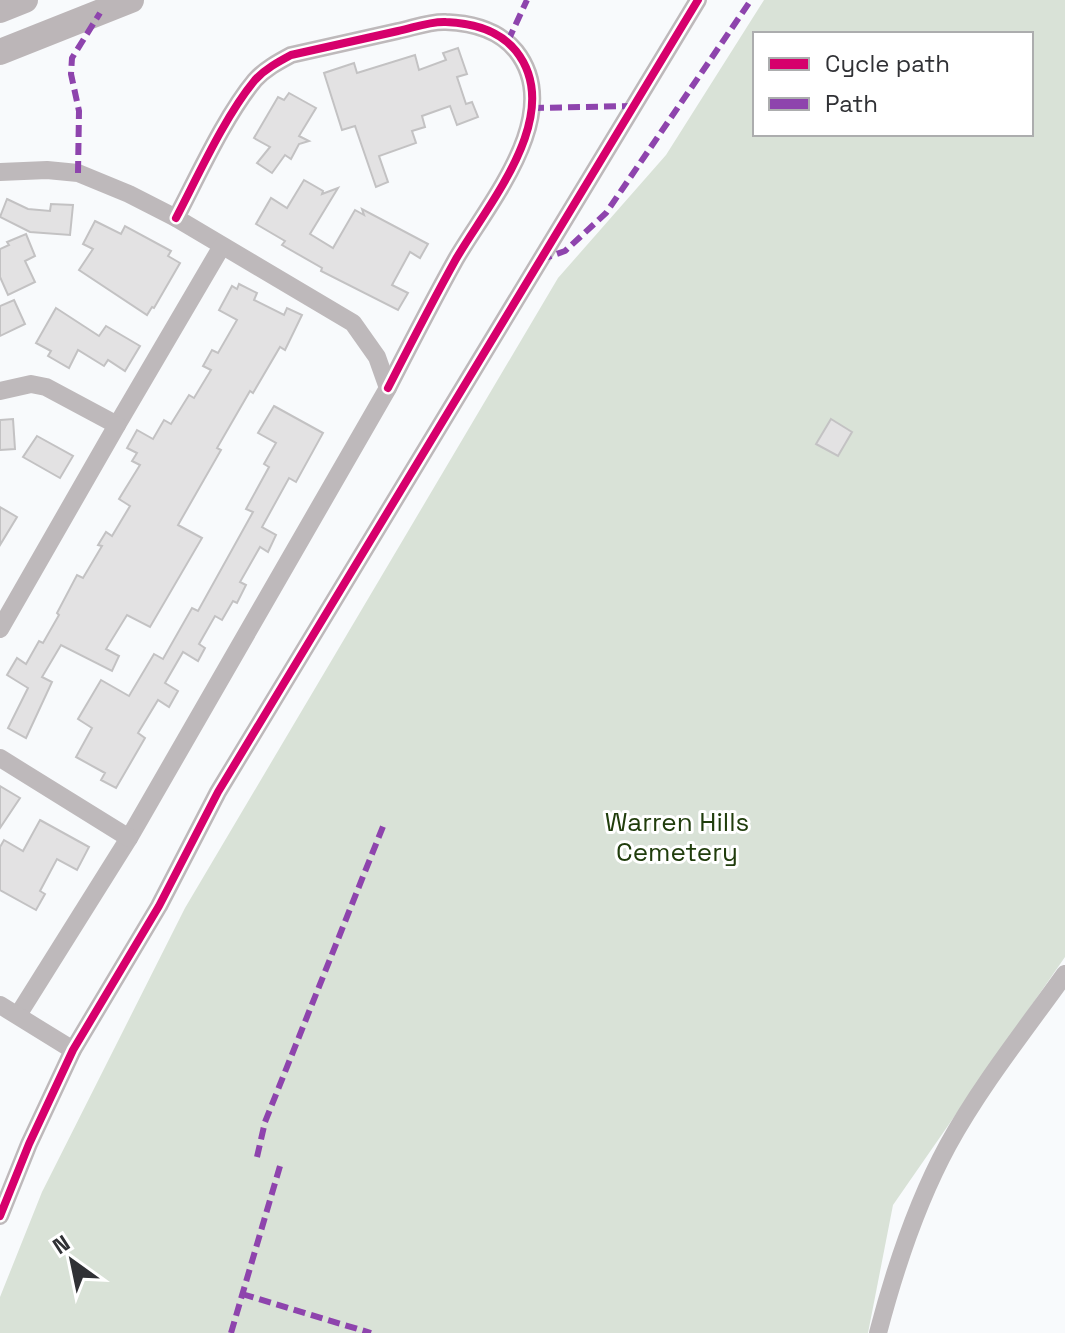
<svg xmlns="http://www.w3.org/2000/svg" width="1065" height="1333" viewBox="0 0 1065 1333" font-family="'Space Grotesk',sans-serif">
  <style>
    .green { fill: #d9e2d7; fill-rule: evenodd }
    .building { fill: #e3e2e3; stroke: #c3c2c3; stroke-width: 2 }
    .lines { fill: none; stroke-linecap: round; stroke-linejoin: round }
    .minor { stroke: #beb9bb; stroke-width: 18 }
    .highway { stroke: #bcb6b8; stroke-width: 26 }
    .quiet { stroke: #8e44ad; stroke-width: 6; stroke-dasharray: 12 6; stroke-linecap: butt }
    .cycleway-casing { stroke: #fff; stroke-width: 13 }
    .cycleway { stroke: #d6006c; stroke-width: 8 }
    .labels { text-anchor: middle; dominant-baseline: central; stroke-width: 6; stroke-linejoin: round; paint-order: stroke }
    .park-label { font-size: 26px; fill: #203d0c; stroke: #fff }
  </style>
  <rect width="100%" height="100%" fill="#f8fafc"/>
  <!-- green -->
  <path class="green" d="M764 0H1065V957L893 1205 868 1333H0V1297L42 1192 185 908 558 278 666 155ZM755 34H1031V134H755Z"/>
  <!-- building -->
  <g class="building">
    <path d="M458 48 467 74 457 77 466 104 472 102 478 117 457 125 450 106 422 116 425 127 412 131 416 143 379 156 388 182 376 187 355 126 342 130 324 73 354 63 357 73 415 55 419 70 446 60 443 53Z"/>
    <path d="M289 93 316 108 299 136 309 141 299 144 291 159 285 155 272 173 257 163 270 147 254 138 278 97 284 100Z"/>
    <path d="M304 180 323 191 322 194 338 188 310 234 333 248 355 210 364 215 362 209 428 244 420 258 410 252 392 285 408 293 398 310 321 271 322 268 282 245 285 241 256 224 271 198 287 208Z"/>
    <path d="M7 199 28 209 50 211 51 204 73 205 70 235 30 232 0 217Z"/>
    <path d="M95 221 121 234 125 226 171 251 168 256 180 263 154 308 152 307 147 315 79 270 93 249 83 244Z"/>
    <path d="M26 234 35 256 25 261 35 282 8 295 0 277V249L9 245 7 242Z"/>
    <path d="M239 284 257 293 254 300 284 315 287 308 302 315 285 350 280 347 253 393 250 391 217 448 221 450 178 525 202 538 150 627 127 615 106 649 119 656 112 671 61 645 42 677 52 682 26 738 8 728 28 688 7 675 17 658 26 664 39 641 43 643 59 615 57 613 77 575 83 578 102 546 98 545 106 532 112 536 130 506 119 499 140 465 132 461 137 453 127 448 137 430 153 439 164 420 171 424 189 395 194 398 211 370 203 366 212 350 218 353 237 320 219 310 232 286 237 289Z"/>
    <path d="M14 300 25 324 0 336V306Z"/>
    <path d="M56 308 99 336 106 326 140 346 125 371 108 360 104 366 78 350 69 368 48 356 51 351 36 343Z"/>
    <path d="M274 406 323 433 296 482 289 478 262 527 276 535 268 552 260 547 240 582 246 585 237 603 233 601 222 620 215 616 199 644 205 648 198 661 183 652 165 683 178 691 169 707 158 700 138 733 145 738 116 788 101 780 105 773 76 757 92 728 78 719 101 680 129 696 154 654 163 659 192 608 198 611 253 512 246 509 269 467 264 464 276 443 258 433Z"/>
    <path d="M13 419 15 449 0 450V420Z"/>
    <path d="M831 419 852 432 838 456 816 444Z"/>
    <path d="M37 436 73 456 60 478 23 457Z"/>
    <path d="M0 507 17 517 0 545Z"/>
    <path d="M0 786 20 798 0 828Z"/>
    <path d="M40 820 89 847 77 870 57 859 40 891 45 894 36 910 0 890V847L4 840 23 851Z"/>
  </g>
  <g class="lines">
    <!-- minor -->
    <g class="minor">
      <path d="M0 172 47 170 78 173 129 194 176 218 353 323 377 357 388 388 129 838 18 1015"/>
      <path d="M176 218C198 176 225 116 255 80 265 69 278 62 291 55 327 47 362 39 398 31 413 28 430 21 446 22 472 23 499 30 516 51 566 114 488 204 456 259 432 302 410 345 388 388"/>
      <path d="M0 391 31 384 46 387 117 425 222 246"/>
      <path d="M0 629 117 425"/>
      <path d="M0 758 129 838"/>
      <path d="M0 1005 73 1050"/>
      <path d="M0 1216 29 1144 73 1050 159 906 218 792 698 0"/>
      <path d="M878 1333C895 1268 916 1204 948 1145 981 1085 1025 1030 1065 974"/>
    </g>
    <!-- highway -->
    <g class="highway">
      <path d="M0 10 25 0"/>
      <path d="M0 52 131 0"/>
    </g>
    <!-- quiet -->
    <g class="quiet">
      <path d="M508 41 527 0"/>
      <path d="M532 108 634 106"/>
      <path d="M78 173 79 111 71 74 72 58 100 13"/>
      <path d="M540 260 565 251 606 213 751 0"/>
      <path d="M257 1157 265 1122 384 824"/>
      <path d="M242 1294 371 1333"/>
      <path d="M231 1333 280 1166"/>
    </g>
    <!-- cycleway casing -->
    <g class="cycleway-casing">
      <g id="cycleway">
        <path d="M176 218C198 176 225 116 255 80 265 69 278 62 291 55 327 47 362 39 398 31 413 28 430 21 446 22 472 23 499 30 516 51 566 114 488 204 456 259 432 302 410 345 388 388"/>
        <path d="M0 1216 29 1144 73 1050 159 906 218 792 698 0"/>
      </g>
    </g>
    <!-- cycleway -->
    <use href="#cycleway" class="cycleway"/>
  </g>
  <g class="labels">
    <!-- park labels -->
    <g class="park-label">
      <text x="677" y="822">Warren Hills<tspan x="677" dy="30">Cemetery</tspan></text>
    </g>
  </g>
  <!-- legend -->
  <rect x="753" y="32" width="280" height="104" fill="#ffffff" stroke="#acadae" stroke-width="2"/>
  <rect x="769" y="58" width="40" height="12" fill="#d6006c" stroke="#acadae" stroke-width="2"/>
  <text x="825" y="72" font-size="24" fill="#303135">Cycle path</text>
  <rect x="769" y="98" width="40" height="12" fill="#8e44ad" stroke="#acadae" stroke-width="2"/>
  <text x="825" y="112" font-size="24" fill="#303135">Path</text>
  <!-- north arrow -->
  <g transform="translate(72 1261) rotate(327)" stroke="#ffffff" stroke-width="6" paint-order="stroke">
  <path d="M0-6L14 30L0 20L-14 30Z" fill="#303135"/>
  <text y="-12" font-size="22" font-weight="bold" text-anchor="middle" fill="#303135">N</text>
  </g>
</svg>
